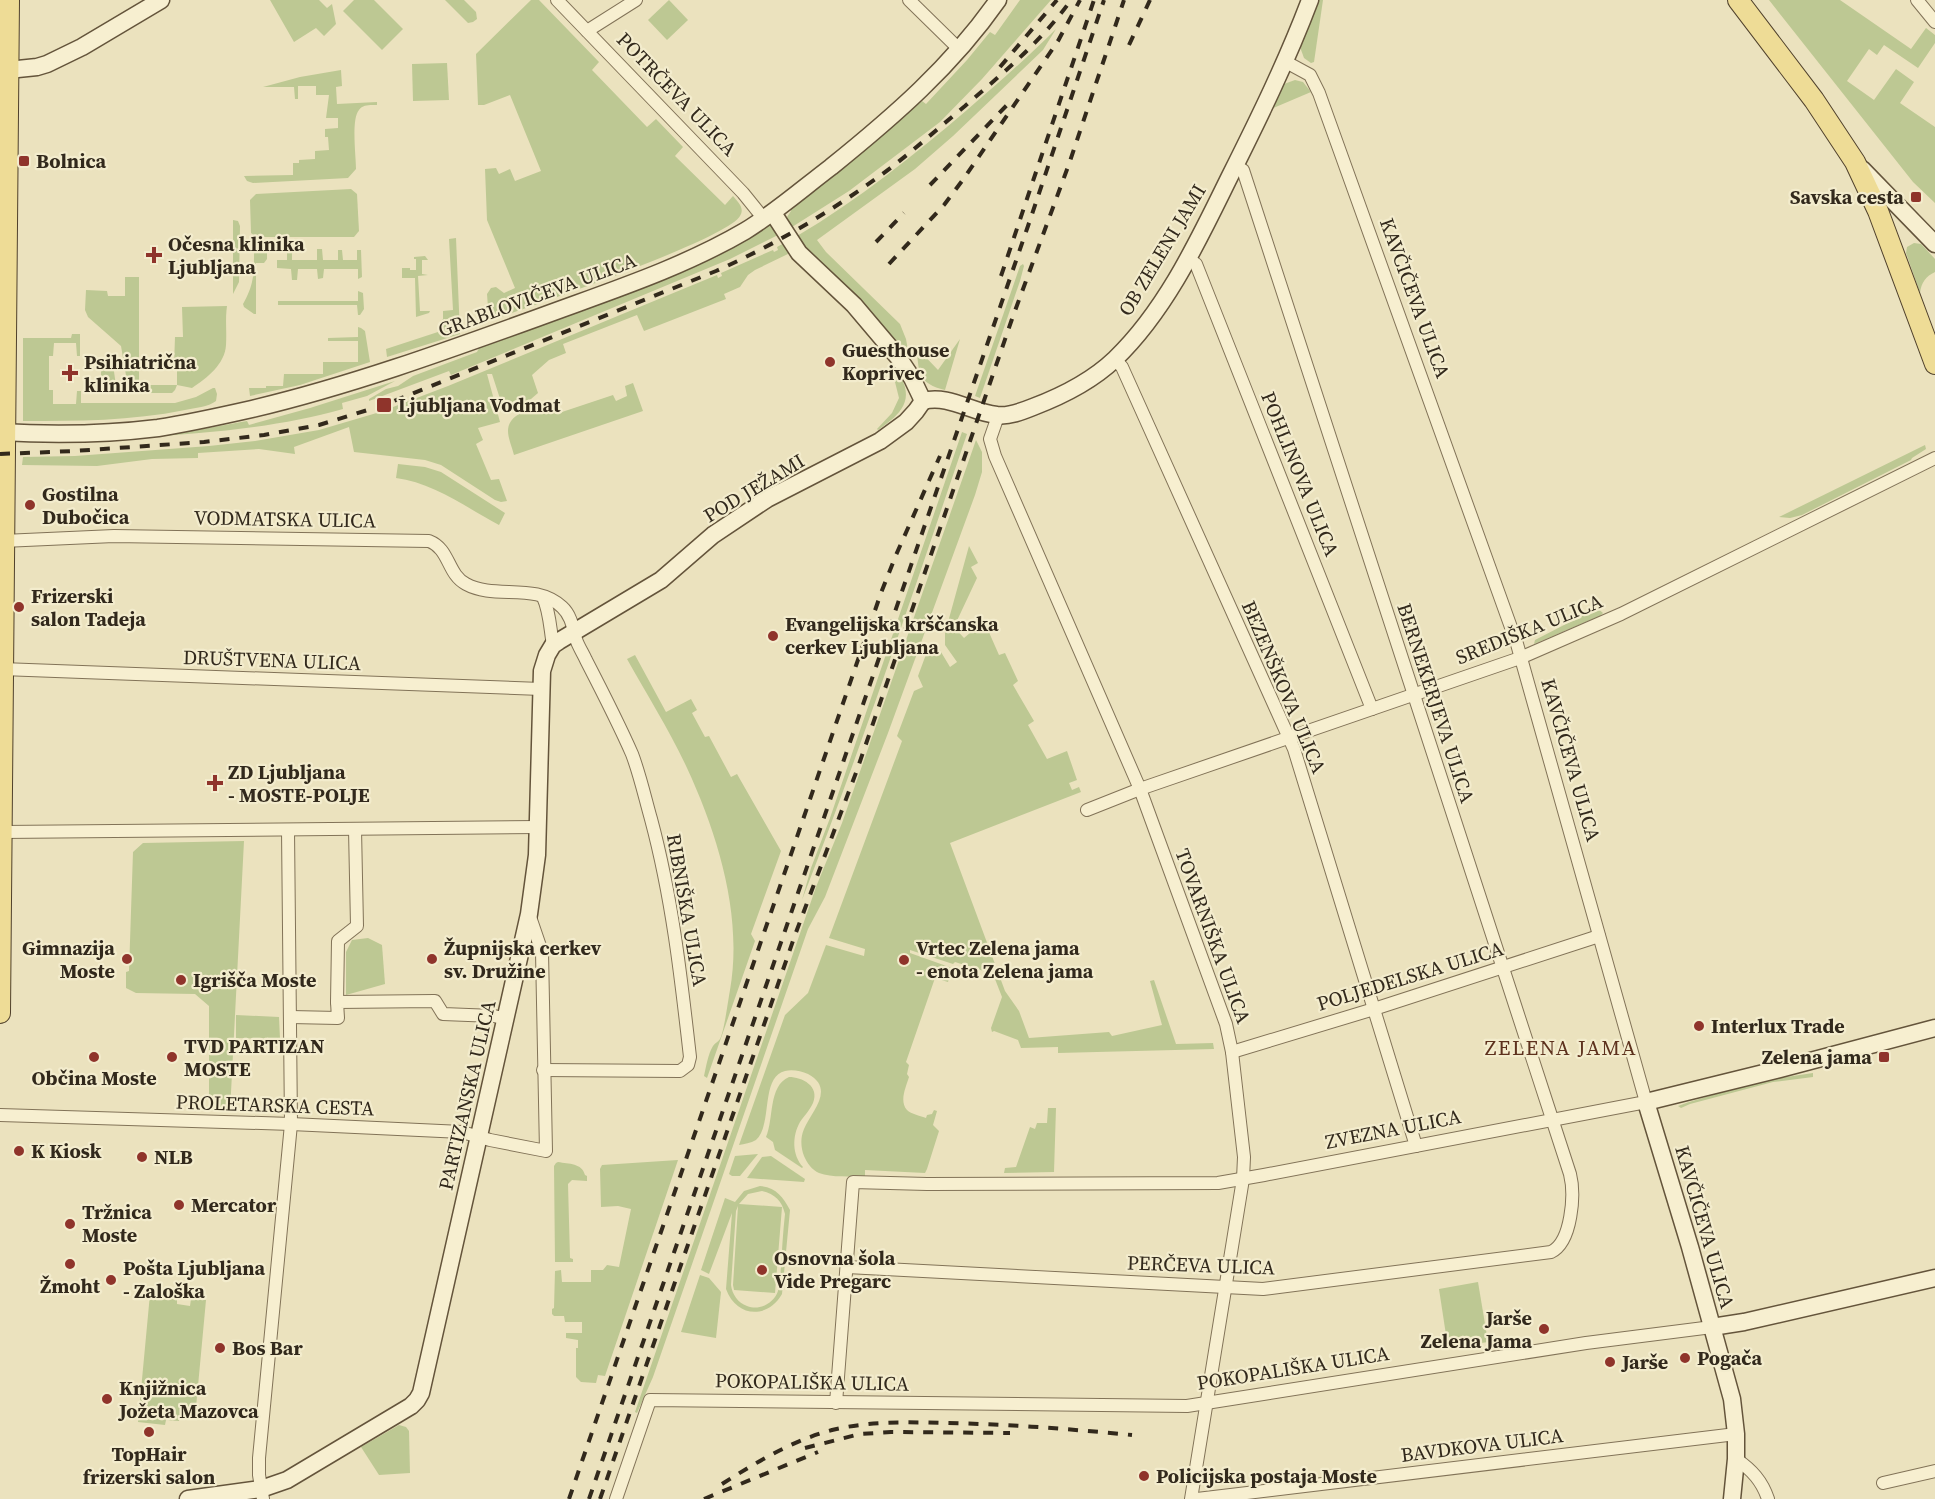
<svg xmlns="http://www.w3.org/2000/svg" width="1935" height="1499" viewBox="0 0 1935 1499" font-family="'Source Serif 4',serif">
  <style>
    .green { fill: #bdc893; fill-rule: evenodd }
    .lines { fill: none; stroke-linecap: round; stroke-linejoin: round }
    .street-casing { stroke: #827358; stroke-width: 14 }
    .secondary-casing { stroke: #64543b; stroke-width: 19 }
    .primary-casing { stroke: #50412c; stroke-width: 22 }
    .street { stroke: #f7efd0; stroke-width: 12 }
    .secondary { stroke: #f7efd0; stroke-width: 16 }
    .primary { stroke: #eedc96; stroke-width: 20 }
    .rail { stroke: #32291c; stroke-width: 4; stroke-dasharray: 10 10; stroke-linecap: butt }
    .poi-dot { fill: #8f342b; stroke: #f3eccd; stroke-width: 2 }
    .labels { text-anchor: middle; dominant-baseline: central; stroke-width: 4.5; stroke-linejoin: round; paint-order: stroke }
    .street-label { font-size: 20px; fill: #32291c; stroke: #f3eccd }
    .poi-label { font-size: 20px; font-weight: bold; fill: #32291c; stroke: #f3eccd; text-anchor: start }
    .neighbourhood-label { font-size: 21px; letter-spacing: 1.5px; fill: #5d311d; stroke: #f3eccd }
  </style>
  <rect width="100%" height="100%" fill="#ebe2be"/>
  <!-- green -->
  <g class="green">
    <path d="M270 0H319L327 8 332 4 336 24 324 36 316 28 294 42Z"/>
    <path d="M354 0H374L403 29 382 50 343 11Z"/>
    <path d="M445 0H464L476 12 477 19 473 22 468 23Z"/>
    <path d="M531 0H539L599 62 592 70 647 127 656 119 683 147 675 156 725 205 733 196C738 202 745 208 740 216 726 240 526 308 489 321L487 294 491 288 496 287 504 293 515 288 487 220 485 169 496 168 499 174 510 169 515 181 541 171 510 95 484 105H478L476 54Z"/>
    <path d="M669 0 688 20 667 40 648 20Z"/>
    <path d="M1020 0H1051L982 79 940 122 849 191 792 227 787 217 791 211V208L922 101 926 104 967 60 990 32 995 35Z"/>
    <path d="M1317 0H1323L1314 62 1311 63 1304 58 1300 47Z"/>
    <path d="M1769 0H1840L1911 49 1926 28 1935 35V43L1918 68 1884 45 1877 55 1869 49 1847 81 1874 100 1896 69 1914 82 1900 103 1935 127V203L1913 182Z"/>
    <path d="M1056 29 1043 50 953 136 915 169 817 240 826 252 900 324 906 339 909 356 908 357 865 306 801 244 797 236C858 200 913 156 967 110 997 84 1027 58 1056 29Z"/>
    <path d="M447 63 449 100 413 101 412 64Z"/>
    <path d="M341 70 342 86 336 87 337 104 377 102V105C371 105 363 104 359 110 351 119 356 156 356 169L348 178 253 183 247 181 244 176 293 175V163H299V160L315 159V151L329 150 328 137H325V129L338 128V118H326L329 95H316V86H298V99H295L294 87H263L300 77Z"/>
    <path d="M1295 80 1303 82 1311 92 1271 109 1284 84Z"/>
    <path d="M351 189 357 194 359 231 354 237H256L251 233 250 200 256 194Z"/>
    <path d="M233 220 238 221 240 226 239 282 233 294Z"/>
    <path d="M771 223 778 235 730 259 451 375 449 371 369 401V399L386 389 398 386 413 376 477 352 480 346Z"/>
    <path d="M456 238 460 334 387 357 386 349 444 330 441 321 443 319V311L453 310 449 239Z"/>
    <path d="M786 242 790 253 755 270 748 275 740 287 724 294 726 299 644 331 637 315 563 344 566 353 549 360 532 375 538 393 531 399 503 408 492 374H487L500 422 478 428 483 440 476 444 491 480 499 479 507 501 501 502 495 500 441 465 425 460 354 452 349 427 294 447 295 454 259 449 198 453V458L152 459 97 466 22 465 23 457 75 456 209 446 255 441 319 430 380 412 448 386 717 275 718 278 722 276 721 273 773 250 774 252 778 250 777 247Z"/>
    <path d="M1914 243 1921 244 1935 259V272C1926 276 1921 283 1920 293L1906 253 1907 247Z"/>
    <path d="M265 248 267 250V259L264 263H256V314H254L244 307 243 304C254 285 254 274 254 252Z"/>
    <path d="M317 249H322L323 260H338V250H342L343 260H357V250H361L362 277 358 279V269H324L323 278 318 279 317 269H298L297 280H292L291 269 277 268V260H287V250H292V260H317Z"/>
    <path d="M425 256 428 260H422V274L428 275 418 276 420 311H430L429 313 416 317 415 278H402V268H410V270H416V259H414V257Z"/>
    <path d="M1023 264 1024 266 1020 281 980 398 975 396 1020 266Z"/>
    <path d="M125 277H139V385H177V367L174 366 175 337H183L182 307 227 306C225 319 227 332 226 345 225 364 207 378 192 388L177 385 175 390 172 393H137L128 387 121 346 88 317 85 310 86 290 107 291 108 296H125Z"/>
    <path d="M358 291 363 293 364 309 360 315H358L357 305H278V301H358Z"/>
    <path d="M358 327 361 328 365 331 370 362 300 385 250 396 249 388H266V386H283L284 374H323V362H358V341H328V338L358 337Z"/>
    <path d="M72 334H80V356H77L76 343H54L53 356H49V390H53V404H76L77 391H81V403H175L196 397 213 388H215L217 394 216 401C208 407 195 408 185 410 131 421 78 421 23 421V338H71Z"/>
    <path d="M960 339 945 390C919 384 918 372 917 348L938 370Z"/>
    <path d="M887 357C891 361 894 367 898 372 916 400 901 414 878 430L877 429 892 413 899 398 890 362Z"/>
    <path d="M105 362H110L113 365 117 392H101V366Z"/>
    <path d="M395 381 367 396 342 403 343 409C276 428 206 433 136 438L175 434 247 421 249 425 310 408Z"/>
    <path d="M633 383 643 411 514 455C512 447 508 438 508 431 508 410 541 407 556 403L559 413 613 395 616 401 627 396 625 386Z"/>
    <path d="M962 432 967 434C914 590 862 746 802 900L811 868 830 818Z"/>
    <path d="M976 440 982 452V472L975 495 888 733 825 897 808 929 653 1377 637 1413 635 1412 816 887 842 823Z"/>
    <path d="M1925 445 1926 449 1912 458 1911 460 1802 515 1790 518 1779 517Z"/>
    <path d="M398 464 425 467 441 472 505 513 499 525C467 508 432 482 396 478Z"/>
    <path d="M969 546 978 563 971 567 977 578 954 627 964 638 984 621 999 655 1005 653 1018 681 1013 685 1034 721 1028 725 1047 759 1067 751 1077 780 1069 783 1072 790 1079 787 1081 792 950 843 1005 991 1019 1011 1029 1038 1109 1032 1112 1036 1162 1025 1150 981 1154 980 1176 1044 1213 1043 1214 1049 1058 1053V1047L1021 1048 1018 1040 994 1031 992 1032 991 1028 1002 997 993 974 955 962 953 964 910 950V953L952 968 948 982 935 978 906 1062 909 1065 907 1074 909 1077C906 1087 899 1101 907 1110 911 1114 921 1116 926 1118L927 1115 932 1114 934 1110 937 1111 933 1125 939 1131 927 1169 925 1173 865 1170V1177C851 1176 832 1178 819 1173 812 1170 807 1163 804 1156 801 1148 800 1138 804 1129 811 1112 836 1089 808 1074 801 1071 792 1069 785 1071 760 1077 773 1125 756 1140 751 1143 744 1144 739 1145L785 1015 808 993 826 945 864 956 865 949 829 938 902 741 897 736 914 691 923 687 918 676 928 649 938 647 950 667 957 662 945 645V633Z"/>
    <path d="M1597 608 1603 613 1600 616 1534 644 1535 640Z"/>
    <path d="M635 655 666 712 691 699 697 710 692 713 705 737 709 736 731 777 737 774 781 851 751 934 755 941 707 1078 704 1076C706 1067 708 1054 713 1046 715 1043 718 1042 720 1039 724 1032 728 1001 730 990 743 916 718 835 687 768 670 731 647 695 627 659Z"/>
    <path d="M244 841 230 1112 209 1110V1006L195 994 136 993 126 988V972L129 971 133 852 143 843Z"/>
    <path d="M368 938 382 945 385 984 346 995V952L352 940Z"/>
    <path d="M236 1015 279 1017 280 1039 236 1038Z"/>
    <path d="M1813 1073V1077L1773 1082 1690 1104 1681 1108 1678 1106 1689 1102 1760 1081Z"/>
    <path d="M789 1077C802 1077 820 1086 813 1103 810 1110 804 1116 800 1122 792 1136 792 1155 803 1167L802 1168 775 1150 773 1142 766 1137C774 1119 768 1086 789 1077Z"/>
    <path d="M1048 1108H1056L1054 1172 1004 1173 1005 1168 1016 1167 1030 1127 1035 1129 1037 1123H1047Z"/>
    <path d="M758 1154 740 1176H732L729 1174 735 1156Z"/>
    <path d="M771 1156 805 1179 804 1182 747 1178 762 1157Z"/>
    <path d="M678 1160 605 1376 598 1375 596 1383 581 1382 576 1377V1348H578V1340L566 1338V1333H582V1322H565L564 1316H554L552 1314V1309L554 1308 555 1271 561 1270 562 1282H591V1270H603L607 1265 619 1267 631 1209 618 1206 601 1207 600 1169 602 1165Z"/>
    <path d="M558 1162C569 1164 582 1163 585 1175L587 1176V1181L572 1180 568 1184 570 1258 573 1259V1262H555L554 1166 556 1163Z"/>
    <path d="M760 1186C776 1187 783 1197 790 1210L782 1294C767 1320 736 1317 726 1289L732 1213 709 1274 701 1270 725 1198 735 1202 744 1191ZM762 1191C775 1194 782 1201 785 1214 783 1232 782 1249 781 1267 780 1275 781 1283 778 1291 774 1303 760 1311 747 1306 738 1303 732 1294 731 1285L736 1211 738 1206 733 1285 734 1290 775 1293 782 1207 739 1204 748 1194Z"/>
    <path d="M700 1275 709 1278 721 1292 716 1338 681 1332Z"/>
    <path d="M1478 1282 1488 1342 1448 1348 1439 1289Z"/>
    <path d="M150 1294 177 1297V1304L190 1306 191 1299 206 1300 195 1418 180 1416 179 1421 166 1420 165 1425 138 1422Z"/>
    <path d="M399 1425 406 1427 409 1431 410 1473 379 1475 361 1447Z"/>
  </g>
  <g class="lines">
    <!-- street casing -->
    <g class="street-casing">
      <g id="street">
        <path d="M557 0 743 193 764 219"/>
        <path d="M909 0 960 50"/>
        <path d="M1917 0 1935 22"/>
        <path d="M587 31 636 0"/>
        <path d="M1187 258 1196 264 1372 709"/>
        <path d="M1115 359 1122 367 1294 749 1416 1146"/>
        <path d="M998 416 990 439 995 456 1140 789 1226 1024 1232 1052 1244 1157 1243 1179 1191 1499"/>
        <path d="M3 541 114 536 429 541C450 549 447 574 466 584 495 600 535 582 562 607 571 615 573 628 576 639 578 646 583 653 586 660 602 691 618 722 632 754 640 775 645 798 651 819 672 897 681 977 690 1057L688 1065 680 1071 543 1070"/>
        <path d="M543 597C550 612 550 629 553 645"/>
        <path d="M2 669 541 689"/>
        <path d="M1087 810 1140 789 1520 658 1621 614 1935 458"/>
        <path d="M2 832 538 827"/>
        <path d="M337 1002 338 941 357 926 355 829"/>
        <path d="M291 1017 338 1018 337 1002 435 1001 443 1014 494 1016 506 1019"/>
        <path d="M1232 1052 1374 1009 1599 936"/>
        <path d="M0 1115 291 1124 462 1132 490 1140 546 1151 542 952 529 914"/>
        <path d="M847 1267 1263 1289 1551 1252C1572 1242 1575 1194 1570 1174L1243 170 1235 166"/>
        <path d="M836 1403 853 1182 927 1184 1218 1183 1264 1175 1646 1102 1517 644 1319 93 1310 75 1286 62"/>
        <path d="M1736 1459C1752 1470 1762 1481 1768 1499"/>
        <path d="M1883 1483 1935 1471"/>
        <path d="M263 1499 259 1475V1458L291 1124 288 830"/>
        <path d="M616 1499 650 1400 1187 1406 1586 1343 1712 1327"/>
        <path d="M1197 1499 1736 1434"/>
      </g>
    </g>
    <!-- secondary casing -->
    <g class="secondary-casing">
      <g id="secondary">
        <path d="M8 70 37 67 47 64 82 47 161 0"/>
        <path d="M1862 169 1935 244"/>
        <path d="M773 213 799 253 854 305 898 357 912 378 923 401"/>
        <path d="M923 401C949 394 972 413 997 415 1008 417 1023 411 1033 407 1062 396 1092 381 1115 359 1166 310 1198 241 1229 178 1258 120 1287 61 1310 0"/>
        <path d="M0 432C49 435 109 434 158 428 190 423 221 416 252 409 349 386 443 352 537 318 607 292 680 269 745 231 776 212 802 189 831 167 893 117 952 66 998 0"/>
        <path d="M1712 1327 1744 1322 1935 1278"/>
        <path d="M188 1499 261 1489 287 1480 411 1406 417 1400 421 1393 529 914 537 855 542 671 547 655 553 645 559 641 661 580 713 535 767 499 880 441 906 422 916 411 923 401"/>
        <path d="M1732 1499 1736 1459V1434L1732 1399 1690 1247 1646 1102 1780 1069 1935 1028"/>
      </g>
    </g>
    <!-- primary casing -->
    <g class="primary-casing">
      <g id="primary">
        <path d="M1738 0 1814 100 1855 162 1878 211 1935 364"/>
        <path d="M0 1013 9 0"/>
      </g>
    </g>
    <!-- street -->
    <use href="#street" class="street"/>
    <!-- secondary -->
    <use href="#secondary" class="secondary"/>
    <!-- primary -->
    <use href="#primary" class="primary"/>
    <!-- rail -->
    <g class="rail">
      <path d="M1129 45 1150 0"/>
      <path d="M1000 67 1057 0"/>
      <path d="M930 185 1007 105"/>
      <path d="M876 242 904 213"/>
      <path d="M889 264 944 205 962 181 1058 41 1080 0"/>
      <path d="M1001 276 1094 0"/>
      <path d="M0 454 74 451 204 442 264 435 319 425 384 405 716 271C774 245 829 213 881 175 910 154 937 129 965 106 1003 73 1042 41 1071 0"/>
      <path d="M805 1448 860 1434 891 1432 1010 1433"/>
      <path d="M722 1484C757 1462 791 1441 832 1430 869 1421 908 1422 945 1423 1008 1424 1069 1429 1132 1435"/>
      <path d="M569 1499 881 593 896 555 940 456"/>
      <path d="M589 1499 1028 226 1104 0"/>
      <path d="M600 1499 795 935 857 770 1012 319 1069 164 1124 0"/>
      <path d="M704 1499 818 1452"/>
    </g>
  </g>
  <!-- markers -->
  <g class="poi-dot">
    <rect x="18" y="155" width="12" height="12" rx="3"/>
    <rect x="1910" y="191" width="12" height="12" rx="3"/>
    <path d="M151 246h6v6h6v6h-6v6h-6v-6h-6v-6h6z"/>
    <circle cx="830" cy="362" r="6"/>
    <path d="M67 364h6v6h6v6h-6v6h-6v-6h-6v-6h6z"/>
    <rect x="376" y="397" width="16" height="16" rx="3"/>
    <circle cx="30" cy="505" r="6"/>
    <circle cx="19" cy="607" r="6"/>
    <circle cx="773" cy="636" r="6"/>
    <path d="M212 774h6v6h6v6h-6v6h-6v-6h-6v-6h6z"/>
    <circle cx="127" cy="959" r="6"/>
    <circle cx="432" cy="959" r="6"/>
    <circle cx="904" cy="960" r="6"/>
    <circle cx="181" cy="980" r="6"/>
    <circle cx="1699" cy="1026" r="6"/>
    <circle cx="94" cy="1057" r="6"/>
    <circle cx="172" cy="1057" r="6"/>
    <rect x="1878" y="1051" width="12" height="12" rx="3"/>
    <circle cx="19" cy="1151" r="6"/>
    <circle cx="142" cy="1157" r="6"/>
    <circle cx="179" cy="1205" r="6"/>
    <circle cx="70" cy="1224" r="6"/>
    <circle cx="70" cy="1264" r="6"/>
    <circle cx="762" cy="1270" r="6"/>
    <circle cx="111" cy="1280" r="6"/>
    <circle cx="1544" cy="1329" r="6"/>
    <circle cx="220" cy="1348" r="6"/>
    <circle cx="1685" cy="1358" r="6"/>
    <circle cx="1610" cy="1362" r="6"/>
    <circle cx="107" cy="1399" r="6"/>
    <circle cx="149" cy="1432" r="6"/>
    <circle cx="1144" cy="1476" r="6"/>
  </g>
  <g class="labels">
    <!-- street labels -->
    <g class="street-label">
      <text transform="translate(677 94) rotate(46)">POTRČEVA ULICA</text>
      <text transform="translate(1162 250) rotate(-59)">OB ZELENI JAMI</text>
      <text transform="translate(537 295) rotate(-20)">GRABLOVIČEVA ULICA</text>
      <text transform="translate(1415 298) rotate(70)">KAVČIČEVA ULICA</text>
      <text transform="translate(1300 474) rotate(68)">POHLINOVA ULICA</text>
      <text transform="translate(754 488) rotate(-31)">POD JEŽAMI</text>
      <text transform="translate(285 519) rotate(1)">VODMATSKA ULICA</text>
      <text transform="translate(1529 629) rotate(-22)">SREDIŠKA ULICA</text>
      <text transform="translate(272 660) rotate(2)">DRUŠTVENA ULICA</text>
      <text transform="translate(1284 687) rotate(67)">BEZENŠKOVA ULICA</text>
      <text transform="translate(1436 703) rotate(72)">BERNEKERJEVA ULICA</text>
      <text transform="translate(1571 760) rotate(74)">KAVČIČEVA ULICA</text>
      <text transform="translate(687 910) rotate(80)">RIBNIŠKA ULICA</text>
      <text transform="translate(1213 936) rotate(70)">TOVARNIŠKA ULICA</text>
      <text transform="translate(1410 976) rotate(-17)">POLJEDELSKA ULICA</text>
      <text transform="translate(467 1095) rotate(-77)">PARTIZANSKA ULICA</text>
      <text transform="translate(275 1105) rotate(2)">PROLETARSKA CESTA</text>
      <text transform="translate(1393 1129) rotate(-11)">ZVEZNA ULICA</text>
      <text transform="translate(1705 1227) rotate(74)">KAVČIČEVA ULICA</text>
      <text transform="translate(1201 1265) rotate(2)">PERČEVA ULICA</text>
      <text transform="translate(1293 1368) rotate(-9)">POKOPALIŠKA ULICA</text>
      <text transform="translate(812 1382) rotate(1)">POKOPALIŠKA ULICA</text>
      <text transform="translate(1482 1445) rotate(-7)">BAVDKOVA ULICA</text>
    </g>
    <!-- poi labels -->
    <g class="poi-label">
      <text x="36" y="161">Bolnica</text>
      <text x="1904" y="197" text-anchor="end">Savska cesta</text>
      <text x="168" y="244">Očesna klinika<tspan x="168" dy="23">Ljubljana</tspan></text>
      <text x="842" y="350">Guesthouse<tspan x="842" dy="23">Koprivec</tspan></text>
      <text x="84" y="362">Psihiatrična<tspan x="84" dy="23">klinika</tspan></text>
      <text x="398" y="405">Ljubljana Vodmat</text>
      <text x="42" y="494">Gostilna<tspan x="42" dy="23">Dubočica</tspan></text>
      <text x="31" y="596">Frizerski<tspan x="31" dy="23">salon Tadeja</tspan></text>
      <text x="785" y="624">Evangelijska krščanska<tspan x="785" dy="23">cerkev Ljubljana</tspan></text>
      <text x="228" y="772">ZD Ljubljana<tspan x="228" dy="23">- MOSTE-POLJE</tspan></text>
      <text x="115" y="948" text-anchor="end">Gimnazija<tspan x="115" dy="23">Moste</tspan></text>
      <text x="444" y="948">Župnijska cerkev<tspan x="444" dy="23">sv. Družine</tspan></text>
      <text x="916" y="948">Vrtec Zelena jama<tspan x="916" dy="23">- enota Zelena jama</tspan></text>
      <text x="193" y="980">Igrišča Moste</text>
      <text x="1711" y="1026">Interlux Trade</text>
      <text x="184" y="1046">TVD PARTIZAN<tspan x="184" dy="23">MOSTE</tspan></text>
      <text x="1872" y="1057" text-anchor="end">Zelena jama</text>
      <text x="94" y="1078" text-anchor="middle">Občina Moste</text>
      <text x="31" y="1151">K Kiosk</text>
      <text x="154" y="1157">NLB</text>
      <text x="191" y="1205">Mercator</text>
      <text x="82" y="1212">Tržnica<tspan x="82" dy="23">Moste</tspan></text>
      <text x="774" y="1258">Osnovna šola<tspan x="774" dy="23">Vide Pregarc</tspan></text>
      <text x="123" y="1268">Pošta Ljubljana<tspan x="123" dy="23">- Zaloška</tspan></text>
      <text x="70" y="1286" text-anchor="middle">Žmoht</text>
      <text x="1532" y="1318" text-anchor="end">Jarše<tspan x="1532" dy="23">Zelena Jama</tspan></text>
      <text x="232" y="1348">Bos Bar</text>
      <text x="1697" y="1358">Pogača</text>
      <text x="1622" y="1362">Jarše</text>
      <text x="119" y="1388">Knjižnica<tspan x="119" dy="23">Jožeta Mazovca</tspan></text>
      <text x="149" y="1454" text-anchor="middle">TopHair<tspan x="149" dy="23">frizerski salon</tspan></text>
      <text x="1156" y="1476">Policijska postaja Moste</text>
    </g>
    <!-- neighbourhood labels -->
    <g class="neighbourhood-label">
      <text x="1561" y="1047">ZELENA JAMA</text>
    </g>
  </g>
</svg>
